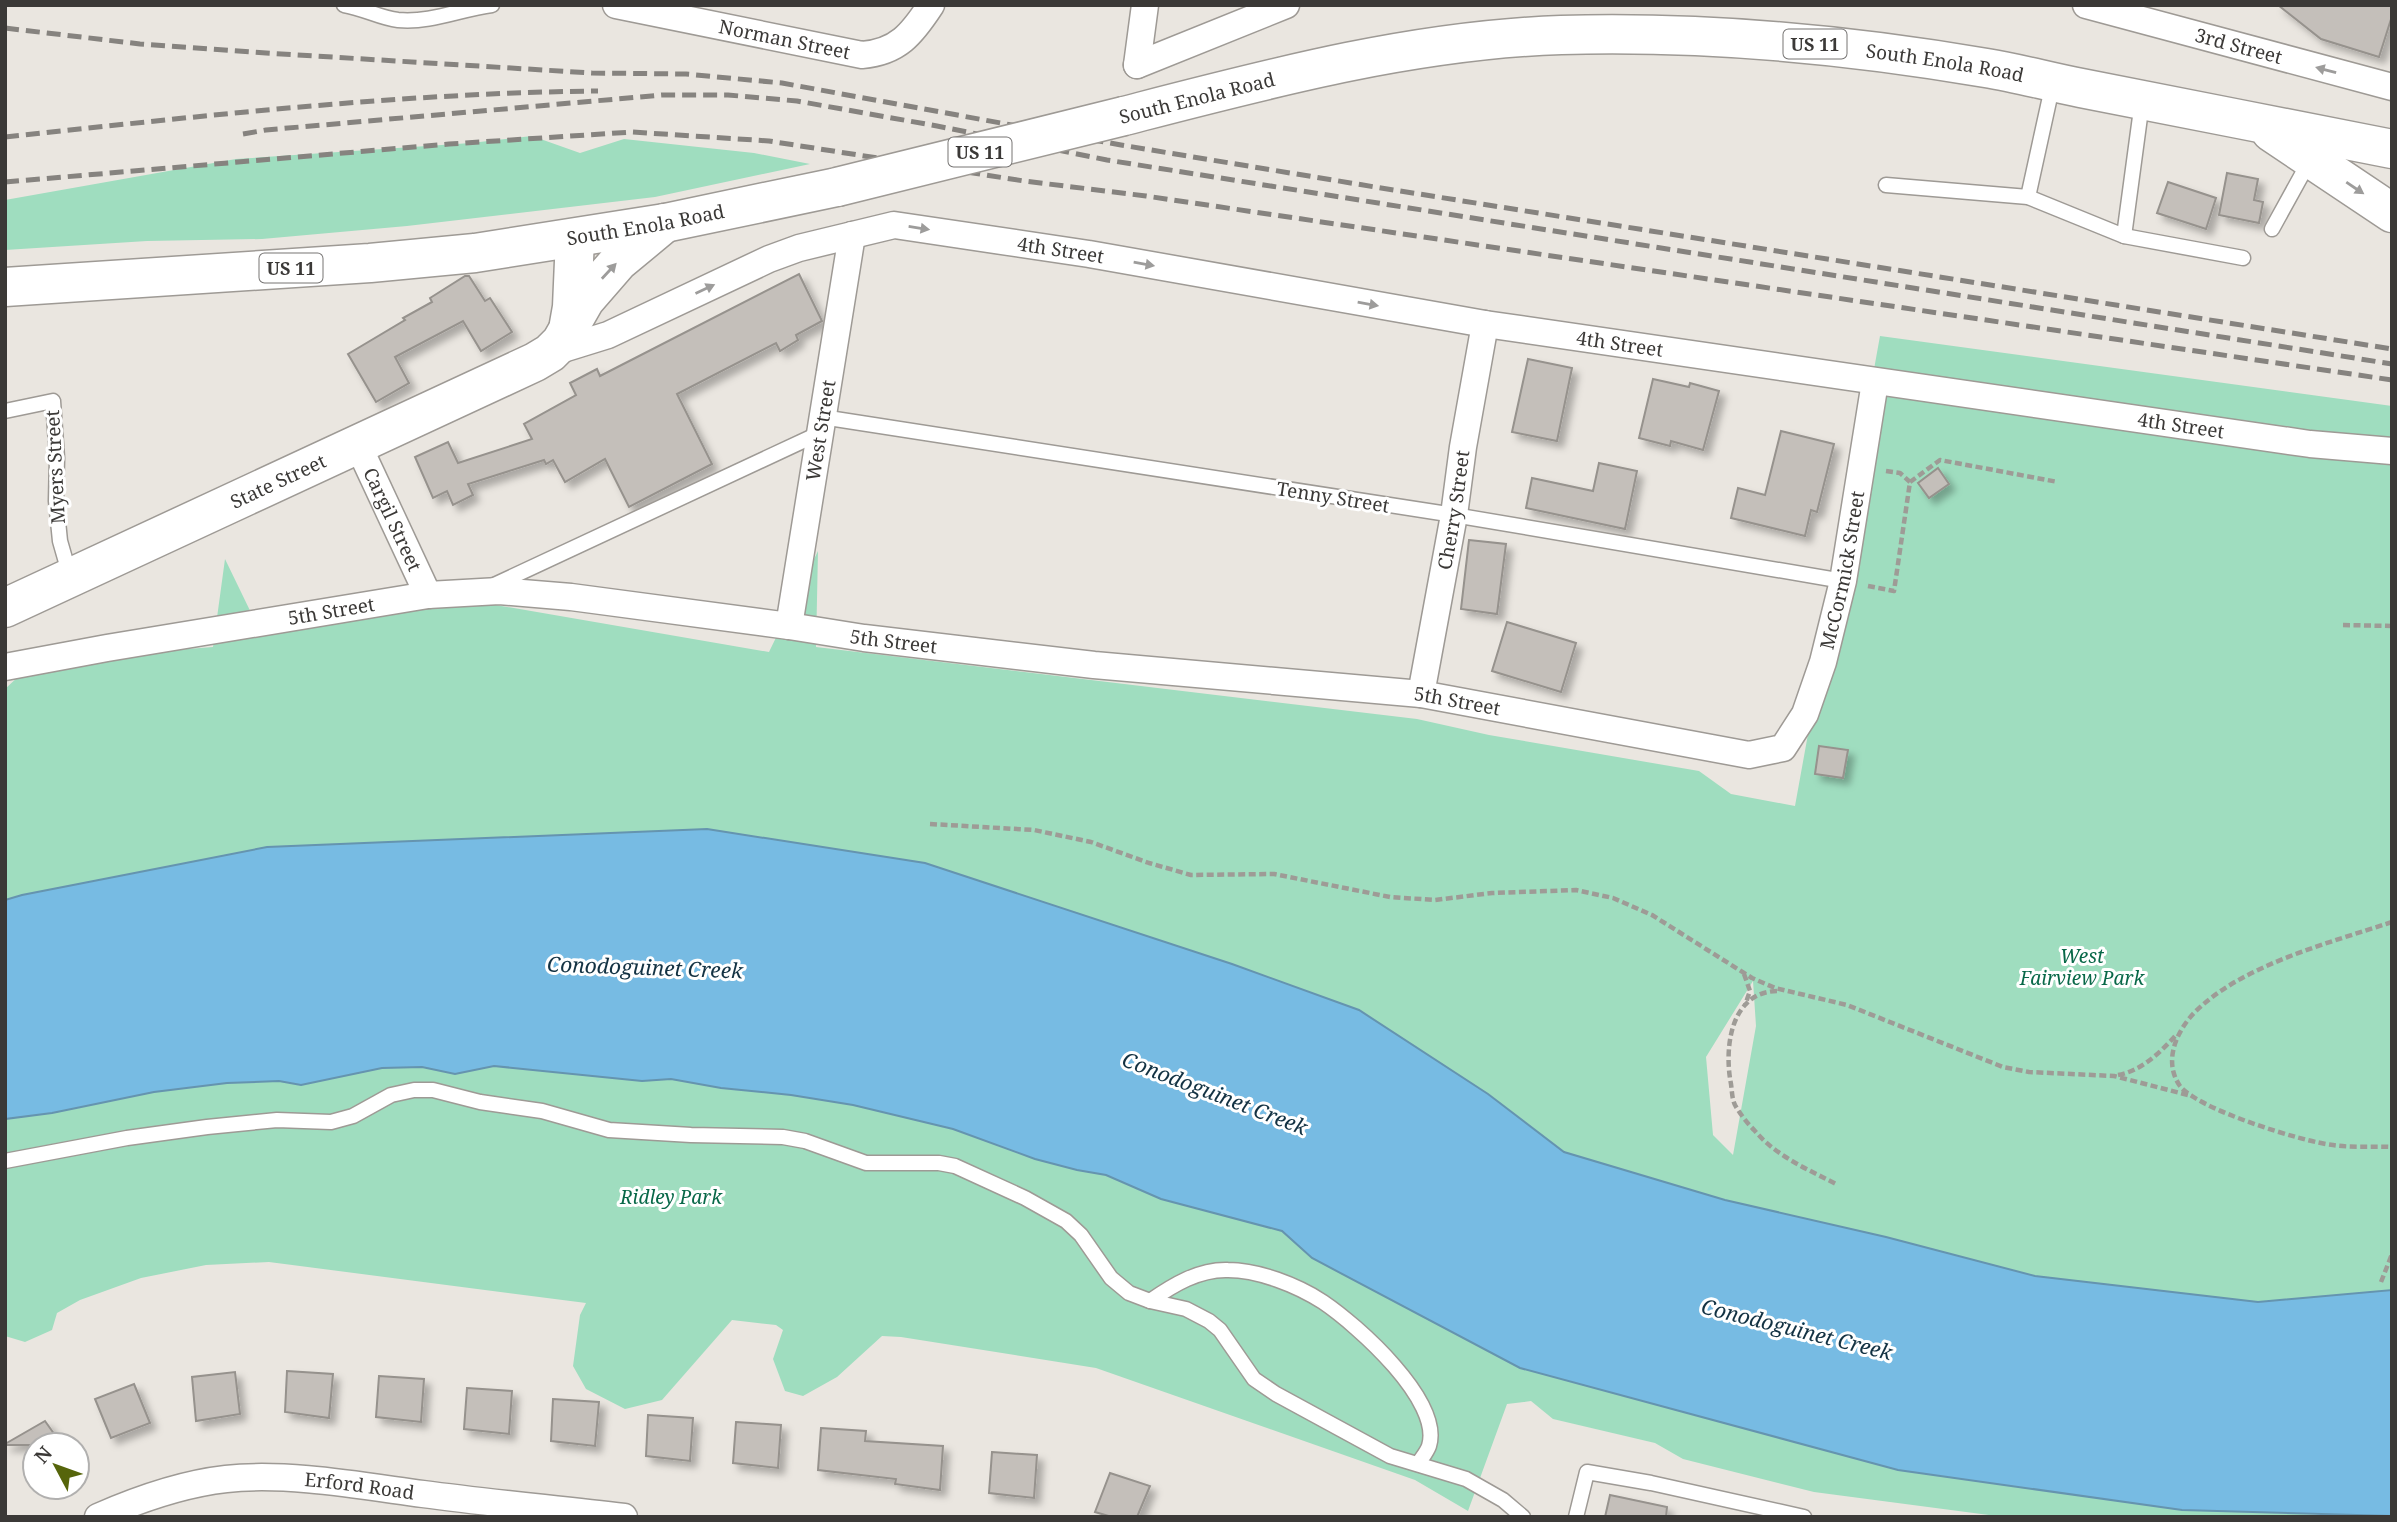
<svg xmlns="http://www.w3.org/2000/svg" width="2397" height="1522" viewBox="0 0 2397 1522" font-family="'Noto Serif',serif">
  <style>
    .green { fill: #9fddbf; fill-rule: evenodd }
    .water { fill: #77bbe3; stroke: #6594af; stroke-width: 2 }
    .building { fill: #c4bfba; stroke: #96928d; stroke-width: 2; filter: url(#shadow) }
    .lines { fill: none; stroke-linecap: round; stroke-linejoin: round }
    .lane-casing { stroke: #9e9a95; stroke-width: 17 }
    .street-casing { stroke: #9e9a95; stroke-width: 29 }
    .secondary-casing { stroke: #9e9a95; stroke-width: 41 }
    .primary-casing { stroke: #9e9a95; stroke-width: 41 }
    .path { stroke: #9e9b96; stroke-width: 4.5; stroke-dasharray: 7 3.5; stroke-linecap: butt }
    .lane { stroke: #fff; stroke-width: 14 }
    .street { stroke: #fff; stroke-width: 26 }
    .secondary { stroke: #fff; stroke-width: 38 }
    .primary { stroke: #fff; stroke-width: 38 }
    .rail { stroke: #86837f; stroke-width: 5; stroke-dasharray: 14 7; stroke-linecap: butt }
    .primary-bridge-casing { stroke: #9e9a95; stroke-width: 41; stroke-linecap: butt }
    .primary-bridge { stroke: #fff; stroke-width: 38 }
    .oneway { fill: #9d9c9b }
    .labels { text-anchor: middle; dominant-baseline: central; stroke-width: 6; stroke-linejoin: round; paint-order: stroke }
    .shield { fill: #fff; stroke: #767473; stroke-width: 2 }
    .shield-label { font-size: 18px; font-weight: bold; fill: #3b3937 }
    .street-label { font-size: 19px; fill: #3b3937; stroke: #fff }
    .park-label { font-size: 19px; font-style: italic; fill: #086848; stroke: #fff }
    .water-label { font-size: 21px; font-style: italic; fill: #133243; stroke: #fff }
  </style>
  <defs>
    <filter id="shadow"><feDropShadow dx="6" dy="6" stdDeviation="3.5" flood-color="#0004"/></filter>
  </defs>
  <rect width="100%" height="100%" fill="#eae6e0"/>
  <!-- green -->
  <g class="green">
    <path d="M532 136 580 153 624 139 754 153 810 164 655 197 407 226 262 239 147 241 5 250V200L236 159 471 143Z"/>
    <path d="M1880 336 2392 406V1290L2258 1302 2035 1276 1886 1237 1725 1200 1564 1152 1488 1094 1232 964 925 863 707 829 267 847 22 895 5 900V689L35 661 213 647 225 559 258 627 467 600 769 652 818 551 816 647 1417 719 1489 735 1699 771 1731 794 1795 806ZM1753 981 1756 1026 1733 1155 1713 1135 1706 1057Z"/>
    <path d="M494 1066 642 1081 671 1079 721 1088 791 1095 853 1105 953 1129 1035 1159 1077 1170 1106 1175 1161 1199 1282 1231 1312 1258 1520 1368 1898 1470 2182 1510 2392 1517H2004L1814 1492 1683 1459 1655 1443 1553 1419 1531 1401 1507 1404 1468 1511 1415 1480 1096 1368 901 1337 882 1336 837 1377 803 1396 785 1391 773 1359 783 1330 776 1325 732 1320 662 1400 625 1409 586 1389 573 1366 580 1315 586 1303 269 1262 206 1265 141 1278 80 1300 57 1313 52 1330 25 1342 5 1336V1119L52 1113 154 1092 227 1083 279 1081 301 1085 382 1068 422 1067 455 1074Z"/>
  </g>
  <!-- water -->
  <path class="water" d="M707 829 925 863 1232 964 1359 1010 1488 1094 1564 1152 1725 1200 1886 1237 2035 1276 2258 1302 2392 1290V1516L2182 1510 1898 1470 1520 1368 1312 1258 1282 1231 1161 1199 1106 1175 1077 1170 1035 1159 953 1129 853 1105 791 1095 721 1088 671 1079 642 1081 494 1066 455 1074 422 1067 382 1068 301 1085 279 1081 227 1083 154 1092 52 1113 5 1119V900L22 895 267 847Z"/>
  <!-- building -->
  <g class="building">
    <path d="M2278 5H2392V16L2379 57 2321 39Z"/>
    <path d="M2227 173 2258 179 2254 200 2263 202 2259 223 2219 215Z"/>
    <path d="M2168 182 2216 198 2206 229 2157 213Z"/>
    <path d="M799 274 822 321 796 335 798 340 780 351 776 343 677 394 712 464 629 507 605 459 565 482 553 460 546 464 544 460 468 484 473 495 453 505 447 491 433 498 415 457 448 442 458 463 532 439 524 424 576 395 570 383 597 369 600 376Z"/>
    <path d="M465 276H469L485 301 490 298 512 332 481 351 463 321 395 357 409 383 376 402 348 354 405 320 403 318 432 302 430 298Z"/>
    <path d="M1528 359 1572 368 1557 441 1512 432Z"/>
    <path d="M1653 379 1689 387 1690 383 1719 391 1703 450 1671 441 1670 446 1639 438Z"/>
    <path d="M1781 431 1834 444 1817 512 1811 510 1805 536 1731 518 1738 488 1765 495Z"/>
    <path d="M1599 463 1637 471 1625 529 1526 508 1532 478 1593 491Z"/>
    <path d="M1938 468 1949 484 1929 498 1918 483Z"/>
    <path d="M1469 540 1506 544 1497 614 1461 609Z"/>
    <path d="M1507 622 1576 643 1561 692 1492 671Z"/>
    <path d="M1819 746 1848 750 1843 778 1815 774Z"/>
    <path d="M287 1371 333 1374 329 1418 285 1412Z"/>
    <path d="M235 1372 240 1414 196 1421 192 1377Z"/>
    <path d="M379 1376 424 1379 421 1422 376 1417Z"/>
    <path d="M134 1384 150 1423 111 1438 95 1399Z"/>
    <path d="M467 1388 512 1391 509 1434 464 1429Z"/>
    <path d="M553 1399 599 1402 595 1446 551 1441Z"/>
    <path d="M648 1415 693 1418 690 1461 646 1456Z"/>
    <path d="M45 1421 62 1445H5V1444Z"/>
    <path d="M736 1422 781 1425 778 1468 733 1463Z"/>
    <path d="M821 1428 866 1431 865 1441 943 1446 940 1490 895 1484 896 1479 818 1470Z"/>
    <path d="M992 1452 1037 1455 1034 1498 989 1493Z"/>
    <path d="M1110 1473 1150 1486 1137 1517H1112L1095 1512Z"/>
    <path d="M1610 1495 1667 1507 1666 1517H1605Z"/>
  </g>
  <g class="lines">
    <!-- lane casing -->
    <g class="lane-casing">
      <g id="lane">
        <path d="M344 5C363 8 380 18 398 20 432 23 460 9 492 5"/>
        <path d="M2142 102 2124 236 2243 258"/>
        <path d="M1886 185 2028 197 2124 236"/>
        <path d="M2028 197 2053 83"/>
        <path d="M2272 229 2310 160"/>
        <path d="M5 411 53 401 57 458 56 501 60 541 70 576"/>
        <path d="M822 417 1454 515 1843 581"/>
        <path d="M492 586 820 433"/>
        <path d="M5 1161 127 1138 207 1127 277 1120 331 1122 353 1116 391 1095 414 1090H433L480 1102 542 1111 609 1130 691 1135 783 1137 805 1141 866 1163H939L955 1166 1025 1198 1066 1221 1081 1235 1111 1278 1129 1293 1150 1301C1173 1285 1199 1269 1228 1270 1258 1270 1297 1285 1323 1302 1357 1325 1443 1401 1429 1446 1427 1452 1421 1459 1418 1464"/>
        <path d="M1150 1301 1186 1309 1209 1321 1220 1330 1254 1379 1276 1394 1390 1456 1466 1479 1503 1500 1523 1517"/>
        <path d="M1576 1517 1587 1472 1651 1483 1804 1517"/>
      </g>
    </g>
    <!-- street casing -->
    <g class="street-casing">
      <g id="street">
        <path id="s1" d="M616 5 862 55C898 52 912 34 931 5"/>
        <path id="s2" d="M2086 5 2392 87"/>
        <path d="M1137 65 1286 5"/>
        <path d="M1137 65 1145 5"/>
        <path id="s3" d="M550 353 608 335 769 259 799 248 894 225 1089 254 1485 324 2310 444 2392 451"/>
        <path id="s4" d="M358 445 428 595"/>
        <path id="s5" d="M789 626 852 235"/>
        <path id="s6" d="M5 667 107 648 428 595 499 591 571 597 789 626 864 638 1094 665 1421 694 1749 755 1783 748 1805 714 1823 662 1843 581 1875 382"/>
        <path id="s7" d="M1421 694 1454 515 1463 447 1485 324"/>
        <path id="s8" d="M98 1517C139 1499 181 1484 226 1479 286 1472 363 1486 423 1494 490 1503 557 1509 624 1517"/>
      </g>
    </g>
    <!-- secondary casing -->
    <g class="secondary-casing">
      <g id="secondary">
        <path d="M569 324 572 307 575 238"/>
        <path id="s9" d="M5 608 535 362 550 353 561 342 585 300 618 262 665 223"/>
      </g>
    </g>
    <!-- primary casing -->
    <g class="primary-casing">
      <g id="primary">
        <path id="s10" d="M1124 116C1267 79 1412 40 1561 35 1704 31 1846 44 1986 68 2018 73 2049 82 2081 88 2185 108 2288 129 2392 149"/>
        <path d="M2271 132 2392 213"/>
        <path id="s11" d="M5 287 370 263 475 253 665 223 837 187"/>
      </g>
    </g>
    <!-- path -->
    <g class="path">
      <path d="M1886 471 1900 473 1910 482"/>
      <path d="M1868 586 1894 591 1910 482 1940 460 2058 482"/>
      <path d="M2343 625 2392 626"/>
      <path d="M930 824 1034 830 1091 842 1149 863 1191 875 1274 874 1390 897 1435 900 1492 893 1576 890 1613 898 1652 915 1752 978 1775 988 1847 1005 2003 1067 2029 1072 2114 1076 2192 1096"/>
      <path d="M2392 922C2329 943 2241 965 2194 1013 2176 1032 2163 1062 2180 1086 2197 1109 2303 1142 2333 1145 2352 1148 2372 1146 2392 1147"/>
      <path d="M1744 974 1750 991 1745 1005"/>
      <path d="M1777 991C1730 992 1724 1049 1731 1084 1732 1091 1732 1099 1735 1105 1740 1114 1748 1124 1755 1131 1776 1156 1807 1169 1836 1184"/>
      <path d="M2118 1075C2141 1071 2161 1052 2176 1035"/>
      <path d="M2381 1282 2392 1254"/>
    </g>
    <!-- lane -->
    <use href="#lane" class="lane"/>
    <!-- street -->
    <use href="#street" class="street"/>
    <!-- secondary -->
    <use href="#secondary" class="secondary"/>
    <!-- primary -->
    <use href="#primary" class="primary"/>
    <!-- rail -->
    <g class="rail">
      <path d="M5 28 140 44 266 53 592 73 686 74 782 83 1121 145 1375 187 2392 349"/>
      <path d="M243 134 266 130 662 95H728L797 101 937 126 1107 160 2392 364"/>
      <path d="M5 137C202 116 401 93 598 91"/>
      <path d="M5 182 449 144 632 132 769 141 1024 181 1146 196 2392 380"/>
    </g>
    <!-- primary-bridge casing -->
    <g class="primary-bridge-casing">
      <path id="primary-bridge" d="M837 187 1124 116"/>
    </g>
    <!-- primary-bridge -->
    <use href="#primary-bridge" class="primary-bridge"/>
  </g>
  <!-- one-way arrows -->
  <defs><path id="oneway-solid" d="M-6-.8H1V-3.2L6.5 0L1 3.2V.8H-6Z" transform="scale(1.75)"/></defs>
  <g class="oneway">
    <use href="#oneway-solid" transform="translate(2326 70) rotate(-165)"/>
    <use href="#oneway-solid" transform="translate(2355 188) rotate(34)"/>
    <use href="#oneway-solid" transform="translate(919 228) rotate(9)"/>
    <use href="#oneway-solid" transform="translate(1144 264) rotate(10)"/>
    <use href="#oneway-solid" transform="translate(609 271) rotate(-47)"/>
    <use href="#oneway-solid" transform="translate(705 289) rotate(-25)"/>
    <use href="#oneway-solid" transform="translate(1368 304) rotate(10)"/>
  </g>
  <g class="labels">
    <!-- shield labels -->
    <g class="shield">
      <rect x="1783.5" y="29.5" width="63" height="29" rx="5"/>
      <rect x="948.5" y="137.5" width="63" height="29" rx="5"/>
      <rect x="259.5" y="253.5" width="63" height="29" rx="5"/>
    </g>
    <g class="shield-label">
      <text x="1815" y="44">US 11</text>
      <text x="980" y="152">US 11</text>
      <text x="291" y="268">US 11</text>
    </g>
    <!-- street labels -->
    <g class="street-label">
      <text stroke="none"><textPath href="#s1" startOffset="172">Norman Street</textPath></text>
      <text stroke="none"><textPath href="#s2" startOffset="158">3rd Street</textPath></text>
      <text stroke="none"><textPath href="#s10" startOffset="831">South Enola Road</textPath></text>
      <text transform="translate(1197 98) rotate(-14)">South Enola Road</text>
      <text stroke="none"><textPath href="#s11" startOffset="644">South Enola Road</textPath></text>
      <text stroke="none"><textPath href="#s3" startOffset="537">4th Street</textPath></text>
      <text stroke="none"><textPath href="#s3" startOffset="1104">4th Street</textPath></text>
      <text stroke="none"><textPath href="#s3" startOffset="1671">4th Street</textPath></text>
      <text stroke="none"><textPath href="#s5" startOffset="198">West Street</textPath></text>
      <text transform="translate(55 467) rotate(-93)">Myers Street</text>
      <text stroke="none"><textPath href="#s9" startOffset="301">State Street</textPath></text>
      <text transform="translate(1333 497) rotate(9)">Tenny Street</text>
      <text stroke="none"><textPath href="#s7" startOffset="187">Cherry Street</textPath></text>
      <text stroke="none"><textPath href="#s4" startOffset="82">Cargil Street</textPath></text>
      <text stroke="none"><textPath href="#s6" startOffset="1986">McCormick Street</textPath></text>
      <text stroke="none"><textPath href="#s6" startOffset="331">5th Street</textPath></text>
      <text stroke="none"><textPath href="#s6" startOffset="898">5th Street</textPath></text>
      <text stroke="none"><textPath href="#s6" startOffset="1465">5th Street</textPath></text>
      <text stroke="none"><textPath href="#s8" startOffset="268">Erford Road</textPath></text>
    </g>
    <!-- park labels -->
    <g class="park-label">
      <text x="2082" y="956">West<tspan x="2082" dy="22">Fairview Park</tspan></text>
      <text x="671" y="1197">Ridley Park</text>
    </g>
    <!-- water labels -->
    <g class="water-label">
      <text transform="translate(645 967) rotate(2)">Conodoguinet Creek</text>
      <text transform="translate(1215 1093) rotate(21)">Conodoguinet Creek</text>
      <text transform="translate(1797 1329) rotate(14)">Conodoguinet Creek</text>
    </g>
  </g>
  <!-- border -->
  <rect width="2397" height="1522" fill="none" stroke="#3b3937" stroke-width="14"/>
  <!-- north arrow -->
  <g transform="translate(56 1466) rotate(311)"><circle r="33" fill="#ffffff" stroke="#b1b0af" stroke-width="2"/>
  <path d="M0-5L12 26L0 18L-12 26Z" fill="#56650b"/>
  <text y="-10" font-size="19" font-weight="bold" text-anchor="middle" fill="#3b3937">N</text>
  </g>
</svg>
